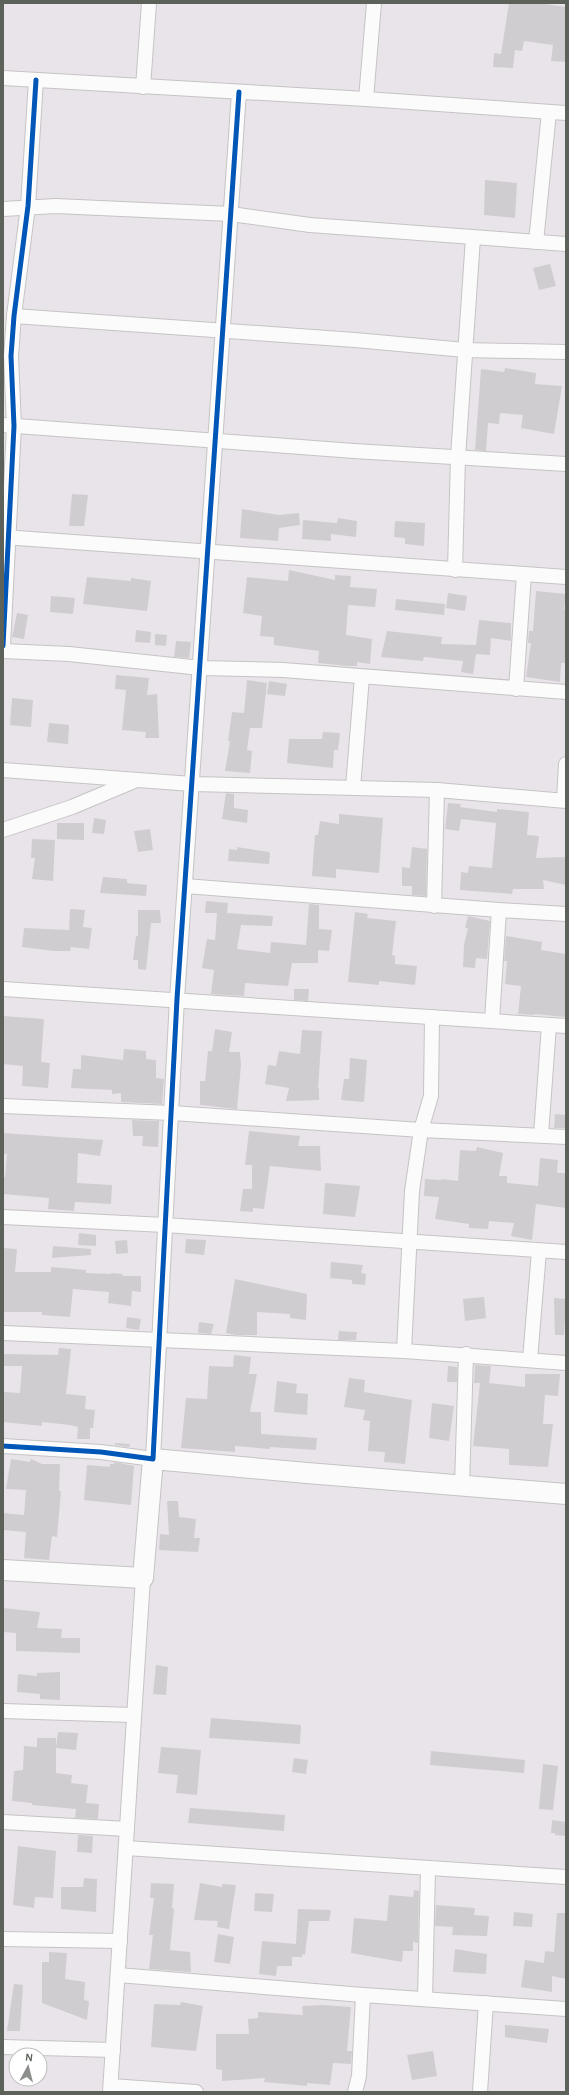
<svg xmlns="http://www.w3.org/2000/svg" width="569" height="2095" viewBox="0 0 569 2095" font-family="Karla,sans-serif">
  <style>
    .building { fill: #d0cdd1 }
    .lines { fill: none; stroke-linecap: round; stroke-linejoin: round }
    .street-casing { stroke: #c5c4c4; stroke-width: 16 }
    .secondary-casing { stroke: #c4c4c4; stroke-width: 22 }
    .street { stroke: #fcfbfc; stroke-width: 14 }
    .secondary { stroke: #fcfbfc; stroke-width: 20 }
    .cycleway-casing { stroke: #fff; stroke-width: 8 }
    .cycleway { stroke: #0057b8; stroke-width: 5 }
  </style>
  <rect width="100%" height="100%" fill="#e9e4e9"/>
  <!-- building -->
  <g class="building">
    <path d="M509 3H538L566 7V62L551 61 553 45 524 41 522 51 515 50 513 68 493 67 494 53 501 54Z"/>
    <path d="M485 180 517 183 515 218 484 215Z"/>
    <path d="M550 264 556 286 539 290 533 268Z"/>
    <path d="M505 368 536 373 535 384 562 386 554 434 521 428 523 415 500 413 499 424 488 423 486 451 475 450 481 369 504 372Z"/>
    <path d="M72 494 88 495 84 526H69Z"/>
    <path d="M242 509 279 515 299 513 300 525 279 528 278 541 240 538Z"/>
    <path d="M338 518 357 521 356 537 331 534V541L302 539 303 520 337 523Z"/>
    <path d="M395 521 425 523 424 546 405 544V538L394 537Z"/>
    <path d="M289 570 335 580V575L351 576 350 587 377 589 375 607 348 605 346 635 372 639 370 664 357 662V666H347L318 663 319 651 274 645V637L260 636 262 616 243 613 247 577 288 581Z"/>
    <path d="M87 577 131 581V578L151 581 147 611 83 604Z"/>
    <path d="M536 591 566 594 564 609H566V663H561L560 682 526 677 531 643H528L529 631H533Z"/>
    <path d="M448 593 467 596 465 611 446 608Z"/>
    <path d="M51 596 75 598 73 614 50 612Z"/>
    <path d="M396 599 445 604 444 615 395 610Z"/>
    <path d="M17 613 28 615 24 639 12 637Z"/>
    <path d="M479 620 511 623V641L491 638 490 655 476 654 473 674 461 672 463 661 424 657 423 661 381 657 387 631 442 637 441 644 476 645Z"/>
    <path d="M136 630 151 632 150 643 135 642Z"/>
    <path d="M155 634 167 635 166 646 155 645Z"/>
    <path d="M176 641 191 642 189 658 174 657Z"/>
    <path d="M116 675 149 678 147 695 157 694 159 738H145L146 732 122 730 126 690 115 689Z"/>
    <path d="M247 680 267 683 262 728H250L247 750 252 751 250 773 225 771 230 741H228L232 712 244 713Z"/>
    <path d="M269 681 287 684 285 696 267 694Z"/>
    <path d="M12 698 33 700 31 727 10 725Z"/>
    <path d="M49 723 69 725 68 744 47 742Z"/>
    <path d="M323 732 340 733 338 750H334L333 768 287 763 289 739H322Z"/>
    <path d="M226 793 234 794V808L248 810 247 823 222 819Z"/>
    <path d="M448 803 461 804 460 807 497 812V809L529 812 527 835 539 836 536 858 566 857V885L543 880 544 889H513L512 894 460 890 461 872 468 873 469 866 492 868 496 823 461 819 459 831 445 829Z"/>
    <path d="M339 814 383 818 379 873 336 869V878L312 876 315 835H318L320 821 339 824Z"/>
    <path d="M94 818 106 820 104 834 92 833Z"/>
    <path d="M57 823H84V840L57 839Z"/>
    <path d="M150 829 153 850 138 852 134 831Z"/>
    <path d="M32 839 55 840 53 881 32 879 35 858H31Z"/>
    <path d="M237 847 269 852 270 854 269 864 228 861 229 849 237 850Z"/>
    <path d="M412 847 427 849 426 896 412 895V886H402V867L410 868Z"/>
    <path d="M103 877 127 879V883L147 885 146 896 100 893Z"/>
    <path d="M206 901 228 903 227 913 273 916 272 926 241 925 237 949 270 953 271 942 306 945 309 904 319 905V929L332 930 329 951 318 950V963H292L288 986 245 983 244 996 211 994 214 970 202 968 207 939 215 940 217 913H205Z"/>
    <path d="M70 909 85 910 83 927 92 928 89 949 71 947 70 951H54L22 947 24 928 69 930Z"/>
    <path d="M138 910H160L161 923H151L146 970 138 969V960H133L136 936H138Z"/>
    <path d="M355 912 368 914 367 918 396 921 392 955 395 956V964L417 966 415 985 379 981V985L348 982Z"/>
    <path d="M468 916 490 921 487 959 476 958 475 968 463 967 464 945 468 928H465Z"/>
    <path d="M506 936 542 942 541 950 566 954V1017L534 1014V1015L518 1014 521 986 505 984 507 961H504Z"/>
    <path d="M294 989H309L308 1001 294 1000Z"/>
    <path d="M3 1016 44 1019 41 1062 50 1063 48 1088 22 1086 23 1066 3 1064Z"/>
    <path d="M215 1029 232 1032 229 1052H240L241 1065 237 1109 200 1105V1081H205L208 1051H212Z"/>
    <path d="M302 1030 322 1031 318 1088H319V1100L286 1101 289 1088 265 1084 268 1065 276 1066 279 1051 300 1054Z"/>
    <path d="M124 1049 146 1051V1059L156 1060V1078L164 1079 162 1104 121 1102V1093L112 1094V1090L71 1088 73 1069H81V1055L123 1060Z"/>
    <path d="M350 1058 367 1060 364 1102 341 1100 344 1079H349Z"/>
    <path d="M555 1114 566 1115V1128H554Z"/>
    <path d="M132 1120 159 1121 158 1147 142 1146 143 1136H133Z"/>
    <path d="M249 1131 300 1136 298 1146H320L321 1171 270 1166 264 1209 253 1208V1212L240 1211 243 1189H252V1165H245Z"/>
    <path d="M3 1133 103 1140 100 1156 78 1153 77 1183 112 1185 111 1204 75 1202 74 1211 48 1209 49 1198 3 1194V1177H5L7 1154H3Z"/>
    <path d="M477 1147 503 1153 499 1176H507V1183L538 1186 540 1158 558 1160 557 1173H566V1208L536 1204 532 1240 511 1236 514 1223 489 1221 488 1229 469 1228V1224L435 1219 439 1197 424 1196 425 1179 441 1180V1179L458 1181 460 1150 476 1151Z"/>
    <path d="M325 1183 360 1186 355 1217 323 1214Z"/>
    <path d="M79 1233 96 1235V1246L78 1245Z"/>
    <path d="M186 1239 206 1240 204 1255 185 1253Z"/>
    <path d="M127 1240 128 1253 116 1254 115 1241Z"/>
    <path d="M53 1246 91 1249V1255L52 1258Z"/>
    <path d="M3 1248 17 1249 15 1272H51V1267L86 1270V1273L111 1274V1273L123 1274 122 1276H141V1292L132 1291 131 1306 108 1303 109 1292 73 1289 70 1317 42 1315V1312H3Z"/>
    <path d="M331 1262 363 1265 361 1273 366 1274 365 1285 352 1284V1280L330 1278Z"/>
    <path d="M235 1279 307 1294 306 1320 290 1318V1314L257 1312V1335H236L226 1333Z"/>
    <path d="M484 1297 486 1318 465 1321 463 1299Z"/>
    <path d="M554 1298 566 1299 564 1335H555Z"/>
    <path d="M127 1317 141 1319 139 1330 126 1328Z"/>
    <path d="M199 1322 214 1324 211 1334 198 1333Z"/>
    <path d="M339 1331 357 1332 356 1340H338Z"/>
    <path d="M59 1348 71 1349 66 1394 86 1396 85 1409 95 1410 93 1428H90V1439H77L78 1427 70 1425 42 1422V1426L3 1422V1392L20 1393 22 1366H3V1354L58 1355Z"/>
    <path d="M234 1355 251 1357 249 1374H257L250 1412H261V1434L317 1438 316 1450 270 1447V1449L235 1446V1452L181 1448 186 1398 207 1399 209 1366 233 1367Z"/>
    <path d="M475 1365 491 1366 489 1383 525 1387V1374H560L558 1396 545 1395 543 1424H553L548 1467 509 1465V1449L473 1446 480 1383H474Z"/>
    <path d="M448 1366 457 1367V1382H447Z"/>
    <path d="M349 1378 365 1380 364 1392 412 1400 405 1464 384 1462 385 1452 368 1451 370 1421 363 1420 365 1410 344 1407Z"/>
    <path d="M277 1381 297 1384 296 1393 308 1394 307 1415 274 1412Z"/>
    <path d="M432 1403 454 1406 449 1441 429 1438Z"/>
    <path d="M115 1443 130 1444 129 1447 115 1445Z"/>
    <path d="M11 1459 30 1462 31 1459 42 1464H60L59 1491H61L57 1537 52 1536 49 1560 24 1558 26 1532 3 1530V1513L24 1515 26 1490 6 1489Z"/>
    <path d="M114 1462 134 1466 131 1505 84 1500 87 1465 110 1467V1464H114Z"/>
    <path d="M167 1501H178L179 1517 196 1519 194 1538H200L198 1552 159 1550 160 1534 169 1535Z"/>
    <path d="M3 1608 40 1612 37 1628 62 1629 61 1638H80V1653L16 1651V1633L3 1632Z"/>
    <path d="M156 1665 168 1667 166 1695 153 1694Z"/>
    <path d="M60 1672V1700L40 1699V1694L17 1692 18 1674 37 1676V1673Z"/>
    <path d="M211 1718 301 1725 300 1744 209 1738Z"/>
    <path d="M58 1732 78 1733 76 1750 56 1748Z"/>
    <path d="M37 1738H56V1773L72 1775 71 1783 88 1785 86 1803 99 1804 98 1819 75 1818 76 1809 32 1805V1803L12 1801 14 1771 23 1770 24 1746 37 1747Z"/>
    <path d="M161 1747 201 1750 197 1795 176 1793 178 1775 158 1773Z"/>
    <path d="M431 1751 525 1760 524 1773 430 1765Z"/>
    <path d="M294 1758 308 1760 306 1774 292 1772Z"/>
    <path d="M543 1764 558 1766 553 1810 539 1809Z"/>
    <path d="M190 1808 285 1815 284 1831 188 1823Z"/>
    <path d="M552 1820 566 1822V1836L555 1835V1833H551Z"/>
    <path d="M78 1835 93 1836 92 1853 77 1852Z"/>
    <path d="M18 1846 56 1851 53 1898 35 1897 34 1908 13 1905Z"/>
    <path d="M84 1878 97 1879 96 1912 61 1909V1887H83Z"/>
    <path d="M151 1883 174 1884 172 1908 174 1909 170 1950 190 1952 191 1972 149 1969 153 1935H149L154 1898H150Z"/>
    <path d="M200 1883 222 1887V1884L236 1885 229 1929 217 1927 218 1921 194 1920Z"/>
    <path d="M414 1890 419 1891 418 1943 413 1942V1951H403L402 1962 351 1953 354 1918 387 1921 389 1895 413 1897Z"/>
    <path d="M255 1893 274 1894 272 1912 254 1911Z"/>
    <path d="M436 1905 475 1908 474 1915 489 1916 487 1936 452 1935 453 1927 435 1926Z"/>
    <path d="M298 1909 331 1910 329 1921H309L305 1955 302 1954V1957H292V1966H277L276 1976 259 1974 262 1941 296 1944Z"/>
    <path d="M514 1912 533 1914 532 1927 513 1926Z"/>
    <path d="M557 1913H566V1979L552 1976V1992L521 1987 525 1960 544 1963 545 1951 554 1952Z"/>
    <path d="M218 1934 234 1937 230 1964 214 1962Z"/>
    <path d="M455 1949 487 1954 486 1974 453 1972Z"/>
    <path d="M49 1952 67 1953 65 1979 85 1982 84 2000 89 2001 87 2020 42 2003V1962H49Z"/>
    <path d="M14 1984 23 1985 20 2031H7Z"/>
    <path d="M181 2002 203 2006 196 2051 151 2047 154 2004 180 2005Z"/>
    <path d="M322 2005 351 2007 347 2051H352L351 2064 333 2063 330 2085 307 2083V2086L276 2083 264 2082 265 2078 222 2081V2070L216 2069V2034H249L248 2019 258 2018V2012L303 2015 302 2006Z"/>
    <path d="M505 2025 549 2029 547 2043 505 2037Z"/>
    <path d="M433 2051 437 2076 412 2080 407 2055Z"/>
  </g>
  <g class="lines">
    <!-- street casing -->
    <g class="street-casing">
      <g id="street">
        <path d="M3 78 366 99 566 113"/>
        <path d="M143 87 149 3"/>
        <path d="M366 99 374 3"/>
        <path d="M3 209 56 206 231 214 310 225 566 244"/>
        <path d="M536 242 549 112"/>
        <path d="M14 316 355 340 465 350 566 352"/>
        <path d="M3 425 354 451 566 464"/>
        <path d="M3 537 566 577"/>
        <path d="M455 570 458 457 473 238"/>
        <path d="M3 646 14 426 11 356 14 316 28 206 36 80"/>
        <path d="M3 651 69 654 201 668 283 670 566 692"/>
        <path d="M516 689 524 574"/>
        <path d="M3 770 192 784 437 790 566 801"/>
        <path d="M353 787 362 677"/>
        <path d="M564 800 566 764"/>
        <path d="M3 830 72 807 134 781"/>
        <path d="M185 886 499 910 566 914"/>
        <path d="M434 906 437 790"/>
        <path d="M3 989 566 1026"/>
        <path d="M492 1021 499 910"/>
        <path d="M3 1106 172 1113 421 1130 566 1137"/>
        <path d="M541 1135 549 1025"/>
        <path d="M3 1217 165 1225 566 1252"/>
        <path d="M3 1333 404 1351 566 1363"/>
        <path d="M404 1351 412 1191 421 1130 431 1096 432 1017"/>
        <path d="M530 1360 539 1251"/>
        <path d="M3 1446 101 1452 153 1459 177 999 239 92"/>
        <path d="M462 1486 466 1354"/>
        <path d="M3 1711 133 1715"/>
        <path d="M3 1822 127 1829"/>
        <path d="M126 1848 566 1877"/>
        <path d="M3 1939 120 1941"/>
        <path d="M118 1975 363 1995 566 2009"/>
        <path d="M425 1999 428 1869"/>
        <path d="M3 2047 113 2050"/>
        <path d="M111 2086 196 2092"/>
        <path d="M110 2092C120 1920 132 1749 143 1578"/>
        <path d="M355 2092 359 2076 363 1995"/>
        <path d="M480 2092 486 2003"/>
      </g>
    </g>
    <!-- secondary casing -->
    <g class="secondary-casing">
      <path id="secondary" d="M3 1570 143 1578 153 1459 307 1473 566 1494"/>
    </g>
    <!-- street -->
    <use href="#street" class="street"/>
    <!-- secondary -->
    <use href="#secondary" class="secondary"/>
    <!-- cycleway casing -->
    <g class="cycleway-casing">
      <g id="cycleway">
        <path d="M3 646 14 426 11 356 14 316 28 206 36 80"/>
        <path d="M3 1446 101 1452 153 1459 177 999 239 92"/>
      </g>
    </g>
    <!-- cycleway -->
    <use href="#cycleway" class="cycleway"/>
  </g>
  <!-- border -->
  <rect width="569" height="2095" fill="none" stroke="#5c615a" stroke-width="8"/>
  <!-- north arrow -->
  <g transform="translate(28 2067) rotate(7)"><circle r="19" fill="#ffffff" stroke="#bec0bd"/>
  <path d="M0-3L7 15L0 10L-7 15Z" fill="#8d8f8c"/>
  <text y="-6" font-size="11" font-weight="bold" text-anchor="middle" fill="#5c615a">N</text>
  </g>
</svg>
